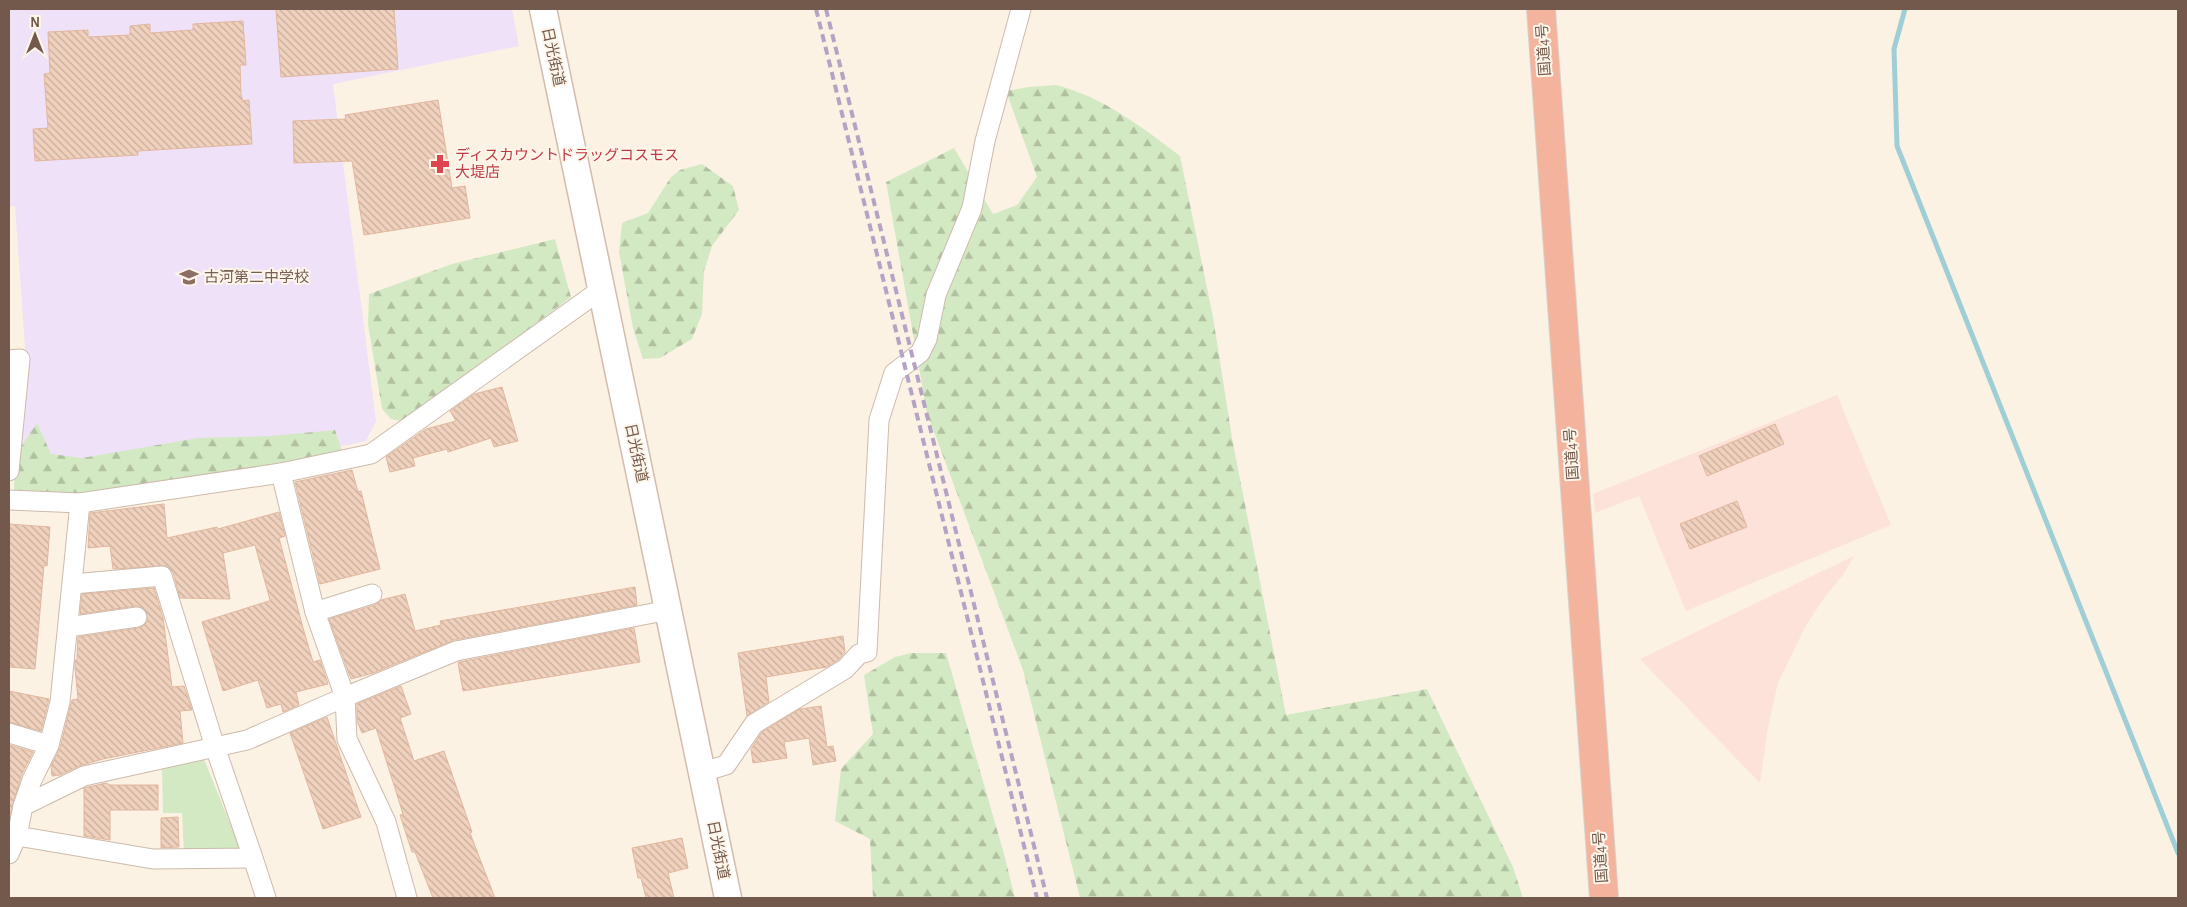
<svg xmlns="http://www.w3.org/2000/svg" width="2187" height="907" viewBox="0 0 2187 907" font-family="'Alegreya Sans','Noto Sans JP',sans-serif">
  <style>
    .commercial { fill: #fce2d8 }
    .education { fill: #efe1f8 }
    .green { fill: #d3e9c3 }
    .forest { fill: url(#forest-firs) }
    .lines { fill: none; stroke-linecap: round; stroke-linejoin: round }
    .stream { stroke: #a0ced6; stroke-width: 5 }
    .building { fill: url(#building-back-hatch); stroke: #e2b79e }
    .street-casing { stroke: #cdbaab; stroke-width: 21 }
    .secondary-casing { stroke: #d2bcab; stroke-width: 29 }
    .highway-casing { stroke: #d8d1cd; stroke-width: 30 }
    .street { stroke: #fff; stroke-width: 19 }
    .secondary { stroke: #fff; stroke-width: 26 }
    .highway { stroke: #f4b39d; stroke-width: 28 }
    .rail { stroke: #b5a3c5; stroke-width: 4; stroke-dasharray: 8 5; stroke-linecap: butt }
    .labels { text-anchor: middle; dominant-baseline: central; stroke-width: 4; stroke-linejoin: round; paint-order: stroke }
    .street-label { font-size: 15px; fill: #73594b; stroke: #fef6ea }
    .health-label { font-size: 15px; fill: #be3a42; stroke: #fef6ea; text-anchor: start }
    .education-label { font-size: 15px; fill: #785e54; stroke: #fef6ea; text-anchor: start }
  </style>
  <defs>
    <pattern id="forest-firs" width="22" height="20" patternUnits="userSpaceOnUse" patternTransform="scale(1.25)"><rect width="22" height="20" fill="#d3e9c3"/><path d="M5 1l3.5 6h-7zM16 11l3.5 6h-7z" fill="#b0c0a0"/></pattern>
    <pattern id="building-back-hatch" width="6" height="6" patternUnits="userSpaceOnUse" patternTransform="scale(1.25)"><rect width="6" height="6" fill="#f0d1bd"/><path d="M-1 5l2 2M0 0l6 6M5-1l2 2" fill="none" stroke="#c7ad9c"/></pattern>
  </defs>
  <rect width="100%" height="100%" fill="#fcf2e4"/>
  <!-- commercial -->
  <g class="commercial">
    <path d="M1837 395 1891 525 1686 611 1639 496 1595 513 1593 494Z"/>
    <path d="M1854 556 1843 575 1825 597 1806 625 1778 683 1768 727 1760 783 1640 659Z"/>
  </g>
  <!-- education -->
  <path class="education" d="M9 9H512L519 46 333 84 376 421 366 441 278 460 21 487 25 347 15 206 9 207Z"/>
  <!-- green -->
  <path class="green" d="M204 759 241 851 184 853 182 813H163L162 769Z"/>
  <!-- forest -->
  <g class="forest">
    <path d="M1056 85C1103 97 1142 127 1180 156L1213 317 1232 438 1286 715 1427 689 1513 867 1523 898H1080L1023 670 927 413 886 182 954 148 993 214 1017 205 1037 177 1006 91 1029 87Z"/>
    <path d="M702 164 733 186 739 210 712 246 704 271 702 314 692 339 660 358 643 359 633 328 619 252 622 223 648 213 671 177 680 170Z"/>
    <path d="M555 239 571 297 405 422 391 419 382 409 368 324 369 294 452 264Z"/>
    <path d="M37 423 51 454 82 458 198 438 271 436 335 430 343 454 83 496 14 493 15 456Z"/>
    <path d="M911 653H946L1004 854 1015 898H873L870 839 835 821 841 769 873 734 864 675 895 657Z"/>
  </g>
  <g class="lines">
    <!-- stream -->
    <path class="stream" d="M1905 9 1894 49 1897 146 2178 853"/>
  </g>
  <!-- building -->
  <g class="building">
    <path d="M276 9H394L398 69 281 77Z"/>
    <path d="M243 21 246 65H240L241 95 243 101 249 100 252 144 138 151V155L35 161 33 129 48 128 44 74 50 73 48 32 88 30V37L130 35V26L150 24V33L193 30V24Z"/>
    <path d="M438 100 452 188 465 186 470 218 364 235 352 161 294 163 293 121 346 119 345 115Z"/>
    <path d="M502 387 518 441 494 447 491 438 448 452 447 449 413 458 415 466 390 472 386 457 426 429 456 421 450 411 474 394Z"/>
    <path d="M1775 424 1784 444 1707 476 1699 456Z"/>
    <path d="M352 470 358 492 361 491 380 569 320 584 295 482Z"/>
    <path d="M1737 501 1747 527 1690 549 1680 524Z"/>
    <path d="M164 504 167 538 217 527 218 529 279 512 285 536 279 538 303 628 313 662 320 660 328 684 296 692 299 705 283 712 281 704 267 708 258 680 223 691 202 622 272 600H270L255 545 223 553 230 599 180 598 173 572 166 566 113 569 110 546 88 548 90 513Z"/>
    <path d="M9 524 50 527 47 566 44 565 35 669 9 667Z"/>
    <path d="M635 587 637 605 454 640 373 673 351 679 329 619 375 605 381 600 405 594 415 631 441 625 440 621Z"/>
    <path d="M154 588 163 618 172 687 184 686 192 710 180 711 183 743 103 759 79 766 60 775 52 776 51 766 60 748 72 700 78 699 75 668V660H77L78 637 139 628 144 625 148 621 145 610 136 606 80 614 82 594Z"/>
    <path d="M634 628 640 662 463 691 458 663 459 662Z"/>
    <path d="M843 636 845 652 838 660 827 667 766 677 769 702 747 716 738 653Z"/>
    <path d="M401 686 411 714 400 718 414 761 444 751 472 832 470 833 495 898H433L415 852H412L400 815 403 814 376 728 362 733 357 721V704Z"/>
    <path d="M9 691 49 699 41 731 9 722Z"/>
    <path d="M821 706 827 747 833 746 836 761 813 765 809 738 784 742 787 758 753 763 751 749 762 732 800 709Z"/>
    <path d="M327 717 361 817 323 829 290 733Z"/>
    <path d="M9 745 33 752 21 776 9 819Z"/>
    <path d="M106 783 110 785H158V810H110V840L84 836V788Z"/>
    <path d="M178 817 179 847 161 848V818Z"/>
    <path d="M682 838 688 868 668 873 674 898H646L641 878H638L632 848Z"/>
  </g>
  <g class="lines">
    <!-- street casing -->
    <g class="street-casing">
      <g id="street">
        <path d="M9 360 20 359 9 471"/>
        <path d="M281 473 315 612"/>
        <path d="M9 500 80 503 281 473 371 454 602 289"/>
        <path d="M68 627 137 617"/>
        <path d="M9 733 49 745"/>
        <path d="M703 772 726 765 754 724 845 669 859 654 867 652 879 420 894 373 920 353 927 339 936 295 972 208 985 141 1021 9"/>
        <path d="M23 806 84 776 247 740 345 697 315 612 372 594"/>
        <path d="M17 836 153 859 253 858 215 747 162 576 73 584"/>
        <path d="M9 854 17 836 23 806 32 780 49 745 60 702 80 503"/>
        <path d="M253 858 266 898"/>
        <path d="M407 898 386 822 347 739 345 697 456 651 669 610"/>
      </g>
    </g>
    <!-- secondary casing -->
    <g class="secondary-casing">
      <path id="secondary" d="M543 9 728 898"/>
    </g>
    <!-- highway casing -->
    <g class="highway-casing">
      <path id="highway" d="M1541 9 1604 898"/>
    </g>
    <!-- street -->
    <use href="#street" class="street"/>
    <!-- secondary -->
    <use href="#secondary" class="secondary"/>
    <!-- highway -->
    <use href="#highway" class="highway"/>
    <!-- rail -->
    <g class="rail">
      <path d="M816 9 1037 898"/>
      <path d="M826 9 1047 898"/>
    </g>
  </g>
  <!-- icons -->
  <defs>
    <g id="pharmacy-bare" transform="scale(1.5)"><path d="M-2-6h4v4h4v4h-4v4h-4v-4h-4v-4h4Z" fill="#e0444e" stroke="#fef6ea" stroke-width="2.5" paint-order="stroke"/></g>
    <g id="school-bare" transform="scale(1.5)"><path d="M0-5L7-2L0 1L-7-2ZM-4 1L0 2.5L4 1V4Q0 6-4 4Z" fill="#8d6e63" stroke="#fef6ea" stroke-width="2.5" paint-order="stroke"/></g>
  </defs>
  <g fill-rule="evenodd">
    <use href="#pharmacy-bare" x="440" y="164"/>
    <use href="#school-bare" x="189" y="277"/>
  </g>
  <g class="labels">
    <!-- street labels -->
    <g class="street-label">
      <text transform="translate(1544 50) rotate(-94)">国道4号</text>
      <text transform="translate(553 57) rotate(78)">日光街道</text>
      <text transform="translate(636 453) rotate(78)">日光街道</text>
      <text transform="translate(1572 454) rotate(-94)">国道4号</text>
      <text transform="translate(718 850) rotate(79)">日光街道</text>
      <text transform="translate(1601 857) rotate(-94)">国道4号</text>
    </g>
    <!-- health labels -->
    <g class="health-label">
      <text x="455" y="155">ディスカウントドラッグコスモス<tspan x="455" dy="17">大堤店</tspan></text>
    </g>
    <!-- education labels -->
    <g class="education-label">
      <text x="204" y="277">古河第二中学校</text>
    </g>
  </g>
  <!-- border -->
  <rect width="2187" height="907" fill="none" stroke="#73594b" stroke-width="20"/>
  <!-- north arrow -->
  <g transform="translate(35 35)" stroke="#fef6ea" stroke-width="4" paint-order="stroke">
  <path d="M0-4L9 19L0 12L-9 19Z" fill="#73594b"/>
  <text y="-8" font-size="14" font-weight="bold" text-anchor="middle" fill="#73594b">N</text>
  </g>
</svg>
